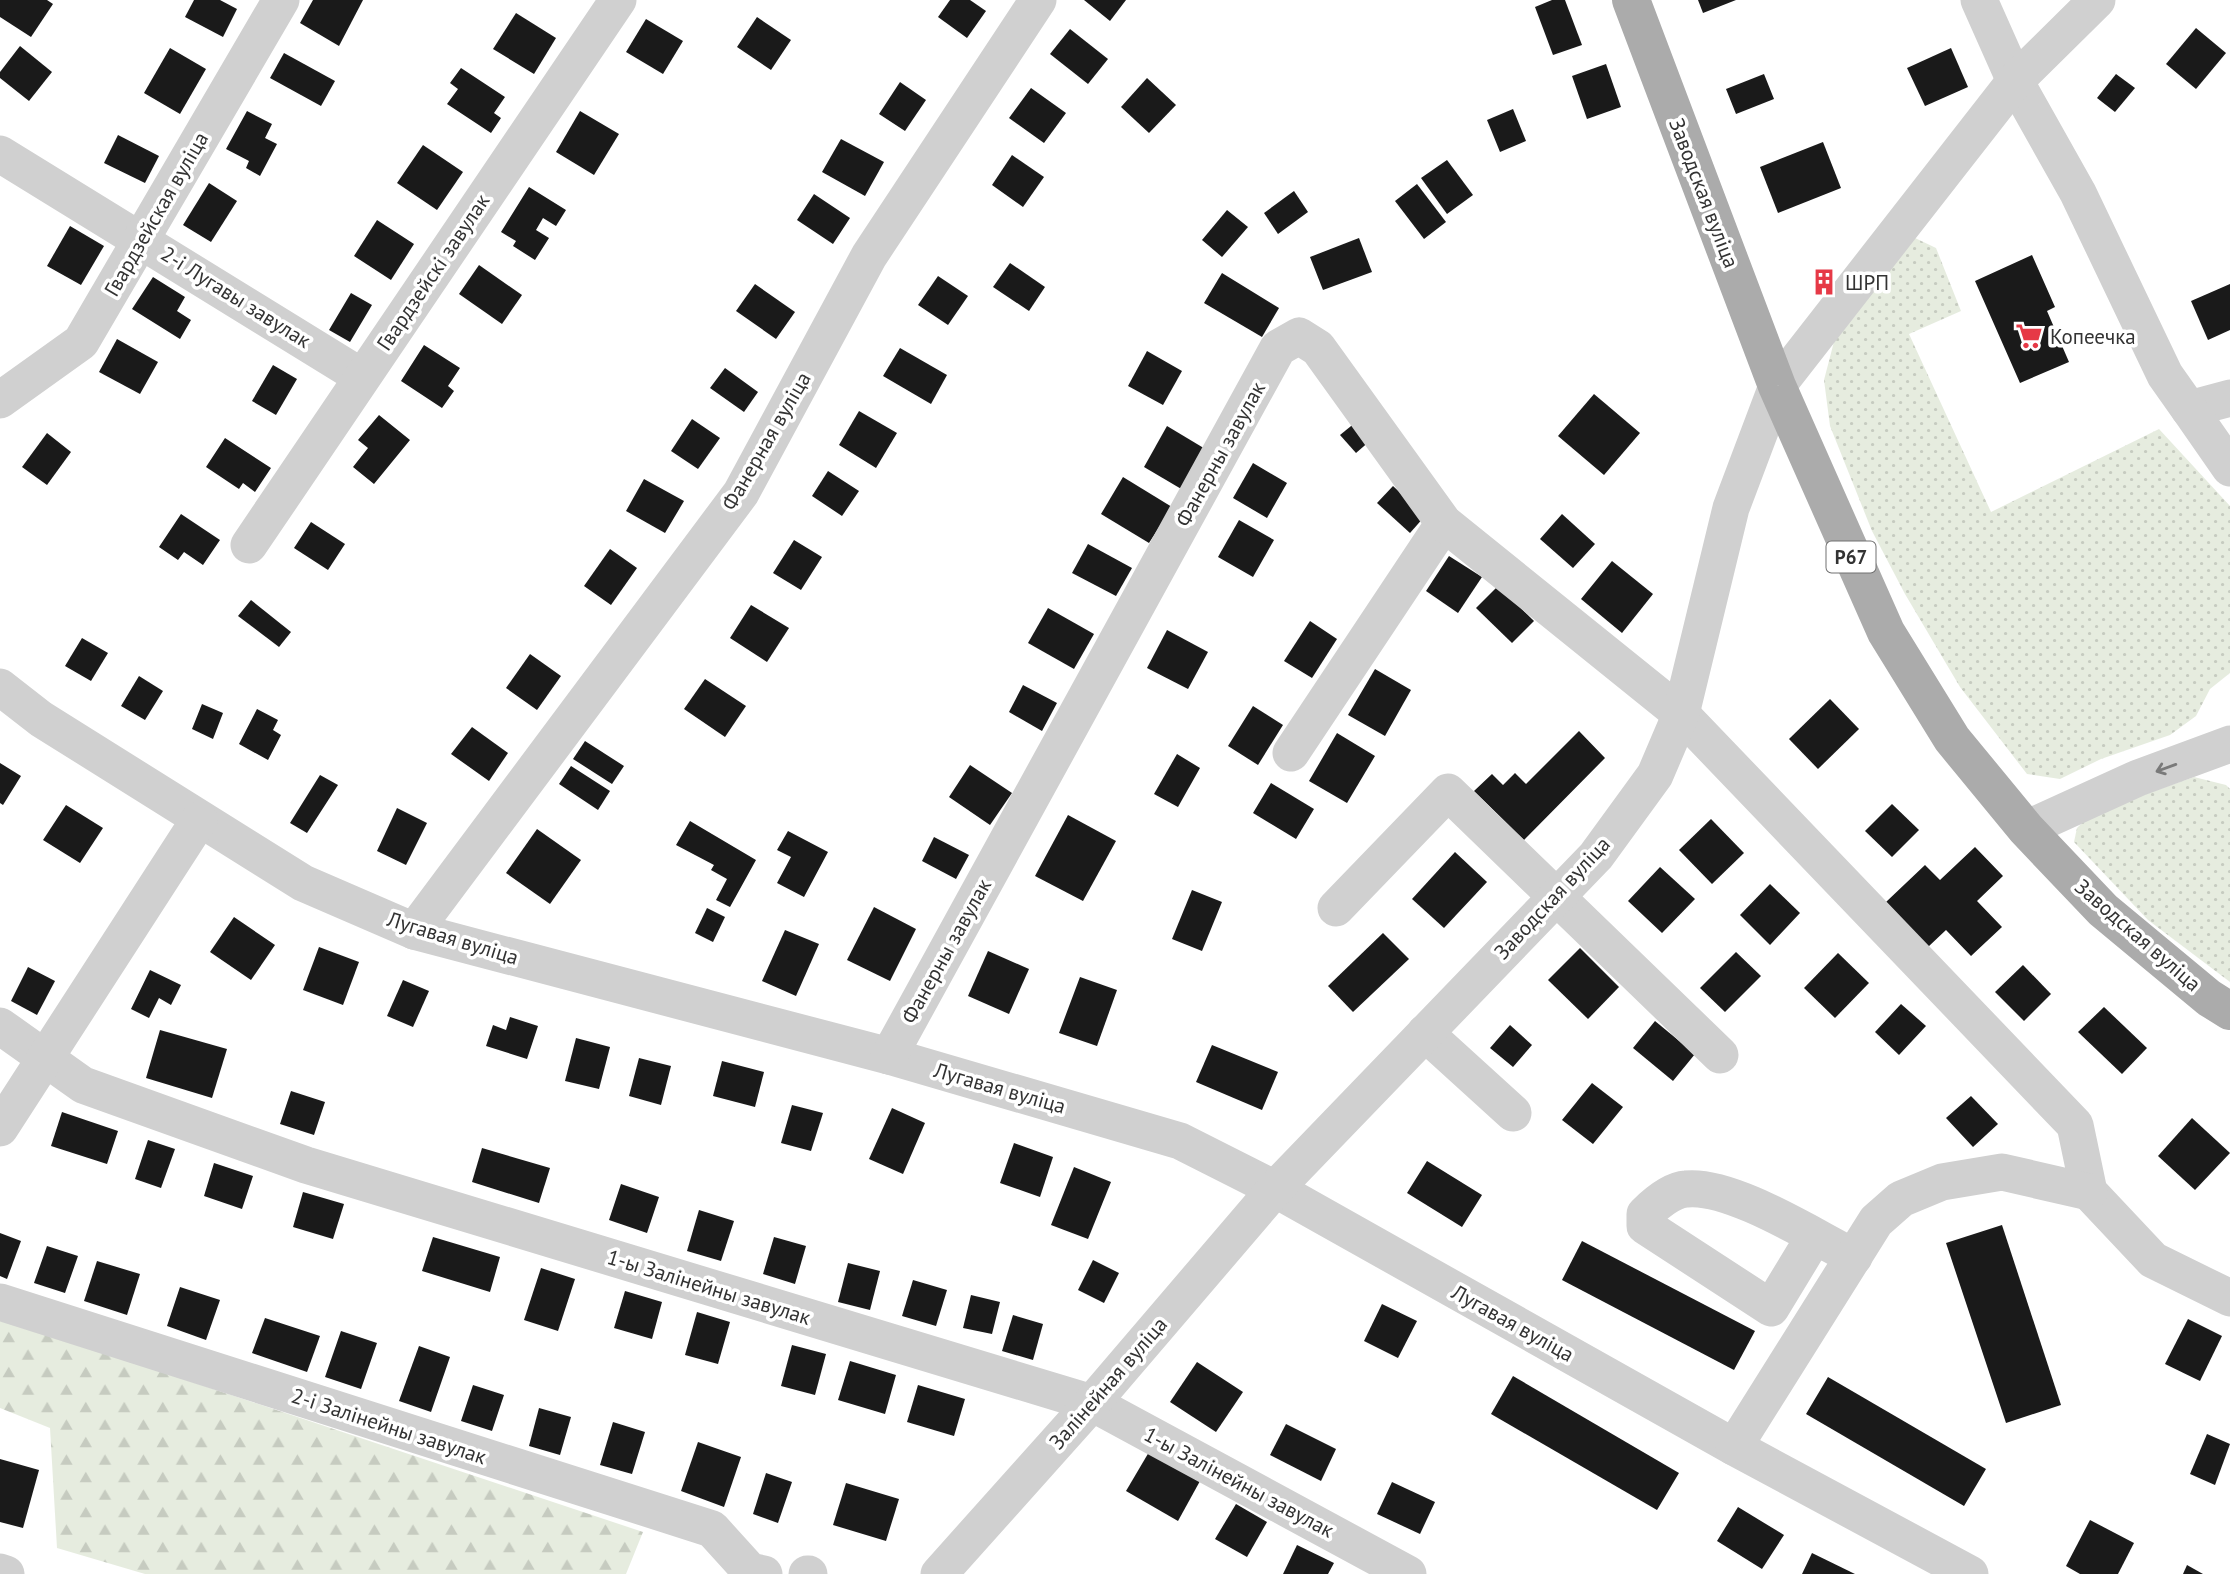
<svg xmlns="http://www.w3.org/2000/svg" width="2230" height="1574" viewBox="0 0 2230 1574" font-family="'PT Sans',sans-serif">
  <style>
    .grass { fill: url(#grass-dots) }
    .forest { fill: url(#forest-firs) }
    .building { fill: #1a1a1a }
    .lines { fill: none; stroke-linecap: round; stroke-linejoin: round }
    .minor { stroke: #d0d0d0; stroke-width: 37 }
    .major { stroke: #ababab; stroke-width: 38 }
    .oneway { stroke: #7a7a7a }
    .labels { text-anchor: middle; dominant-baseline: central; stroke-width: 7; stroke-linejoin: round; paint-order: stroke }
    .shield { fill: #fff; stroke: #707070; stroke-width: 2 }
    .shield-label { font-size: 19px; font-weight: bold; fill: #333 }
    .street-label { font-size: 21px; fill: #333; stroke: #fff }
    .poi-label { font-size: 21px; fill: #333; stroke: #fff; text-anchor: start }
  </style>
  <defs>
    <pattern id="grass-dots" width="8" height="8" patternUnits="userSpaceOnUse" patternTransform="scale(1.75)"><rect width="8" height="8" fill="#e6ecdf"/><path d="M2 2h.1M6 6h.1" fill="none" stroke="#c6cbc0" stroke-width="1.8" stroke-linecap="round"/></pattern>
    <pattern id="forest-firs" width="22" height="20" patternUnits="userSpaceOnUse" patternTransform="scale(1.75)"><rect width="22" height="20" fill="#e6ecdf"/><path d="M5 1l3.5 6h-7zM16 11l3.5 6h-7z" fill="#c6cbc0"/></pattern>
  </defs>
  <rect width="100%" height="100%" fill="#fff"/>
  <!-- grass -->
  <g class="grass">
    <path d="M1915 238 1936 248 1961 311 1909 334 1991 512 2159 429 2230 506V673L2210 689 2196 716 2170 735 2101 759 2060 779 2027 774 1960 687 1905 594 1872 531 1830 426 1824 380 1836 334Z"/>
    <path d="M2194 777 2226 785 2230 789V982L2148 920 2074 842 2077 828 2092 813Z"/>
  </g>
  <!-- forest -->
  <path class="forest" d="M0 1318 643 1532 626 1574H145L57 1548 50 1428 0 1408Z"/>
  <!-- building -->
  <g class="building">
    <path d="M0 0H47L53 4 31 37 0 17Z"/>
    <path d="M194 0H220L237 9 223 37 185 17Z"/>
    <path d="M313 0H363L339 46 300 23Z"/>
    <path d="M950 0H970L986 11 967 38 938 17Z"/>
    <path d="M1084 0H1126L1110 21Z"/>
    <path d="M1552 0H1565L1582 45 1553 55 1535 7Z"/>
    <path d="M1698 0H1736L1703 13Z"/>
    <path d="M516 13 556 38 534 74 493 49Z"/>
    <path d="M757 17 791 40 771 70 737 47Z"/>
    <path d="M646 19 683 41 663 74 626 52Z"/>
    <path d="M2196 28 2226 53 2196 89 2166 64Z"/>
    <path d="M1070 29 1108 59 1088 84 1050 54Z"/>
    <path d="M20 46 52 72 29 101 0 78V72Z"/>
    <path d="M170 48 206 69 180 114 144 93Z"/>
    <path d="M1951 48 1968 87 1925 106 1907 68Z"/>
    <path d="M284 53 335 81 321 106 270 78Z"/>
    <path d="M1606 64 1621 107 1587 119 1572 76Z"/>
    <path d="M461 68 505 97 494 113 501 118 491 133 447 104 458 89 450 83Z"/>
    <path d="M1764 74 1774 99 1736 114 1726 89Z"/>
    <path d="M2116 74 2135 88 2115 112 2097 98Z"/>
    <path d="M1147 78 1176 105 1149 133 1121 107Z"/>
    <path d="M900 82 926 100 905 131 879 114Z"/>
    <path d="M1031 88 1066 113 1044 143 1009 118Z"/>
    <path d="M1513 109 1526 141 1500 152 1487 120Z"/>
    <path d="M247 111 272 124 265 138 277 144 260 176 246 168 249 161 226 149Z"/>
    <path d="M580 111 619 134 594 175 556 152Z"/>
    <path d="M118 135 159 156 145 183 104 163Z"/>
    <path d="M841 139 884 162 865 196 822 172Z"/>
    <path d="M1823 142 1841 188 1778 213 1760 167Z"/>
    <path d="M423 145 463 172 437 210 397 183Z"/>
    <path d="M1012 155 1044 177 1023 207 992 185Z"/>
    <path d="M1447 160 1473 195 1447 214 1421 178Z"/>
    <path d="M209 183 237 201 211 242 183 225Z"/>
    <path d="M1417 184 1446 222 1424 239 1395 201Z"/>
    <path d="M529 187 566 210 556 226 543 218 536 230 549 238 535 260 513 246 516 241 501 232Z"/>
    <path d="M1294 191 1308 212 1278 234 1264 213Z"/>
    <path d="M814 194 850 218 833 244 797 220Z"/>
    <path d="M1227 210 1248 227 1222 257 1202 240Z"/>
    <path d="M377 220 414 244 391 280 354 256Z"/>
    <path d="M70 226 104 246 81 285 47 266Z"/>
    <path d="M1359 238 1372 272 1323 290 1310 257Z"/>
    <path d="M2032 255 2055 307 2047 311 2069 362 2020 383 1975 281Z"/>
    <path d="M1010 263 1045 287 1029 311 993 287Z"/>
    <path d="M479 265 522 295 502 324 459 294Z"/>
    <path d="M1222 273 1279 308 1262 337 1204 303Z"/>
    <path d="M938 276 968 296 948 325 918 305Z"/>
    <path d="M153 277 185 297 177 311 191 320 180 339 132 309Z"/>
    <path d="M1827 277 1829 282 1821 286 1819 281Z"/>
    <path d="M755 284 795 312 776 339 736 311Z"/>
    <path d="M2230 284V330L2208 340 2191 301Z"/>
    <path d="M351 293 372 305 350 342 329 330Z"/>
    <path d="M117 339 158 362 140 394 99 372Z"/>
    <path d="M424 345 460 368 448 386 454 391 442 408 401 381Z"/>
    <path d="M900 348 947 375 931 404 883 376Z"/>
    <path d="M1147 351 1182 371 1163 405 1128 386Z"/>
    <path d="M273 365 297 379 276 415 252 401Z"/>
    <path d="M725 368 758 392 744 412 710 388Z"/>
    <path d="M1594 394 1640 433 1604 475 1558 436Z"/>
    <path d="M859 411 897 433 876 468 839 445Z"/>
    <path d="M379 415 410 440 374 484 353 467 368 448 358 440Z"/>
    <path d="M692 419 720 438 698 469 671 451Z"/>
    <path d="M1356 422 1371 440 1356 453 1340 435Z"/>
    <path d="M1167 426 1207 450 1183 490 1144 467Z"/>
    <path d="M47 433 71 452 47 485 22 467Z"/>
    <path d="M225 438 271 468 255 492 243 483 239 489 206 467Z"/>
    <path d="M1253 463 1287 483 1267 518 1233 498Z"/>
    <path d="M828 471 859 491 842 516 812 496Z"/>
    <path d="M1123 477 1172 507 1149 543 1101 514Z"/>
    <path d="M644 479 684 501 665 533 626 511Z"/>
    <path d="M1393 486 1425 516 1410 533 1377 503Z"/>
    <path d="M181 514 220 540 203 565 184 552 178 560 159 547Z"/>
    <path d="M1562 514 1595 544 1573 568 1540 539Z"/>
    <path d="M1239 520 1274 540 1253 577 1218 557Z"/>
    <path d="M311 522 345 544 328 570 294 548Z"/>
    <path d="M794 540 822 557 801 590 773 573Z"/>
    <path d="M1088 544 1132 568 1116 596 1072 573Z"/>
    <path d="M610 549 637 568 611 605 584 586Z"/>
    <path d="M1449 556 1482 577 1458 613 1426 591Z"/>
    <path d="M1612 561 1653 594 1622 633 1581 599Z"/>
    <path d="M1498 586 1534 621 1512 643 1476 608Z"/>
    <path d="M251 600 291 632 279 647 238 616Z"/>
    <path d="M751 605 789 628 767 662 730 638Z"/>
    <path d="M1048 608 1094 634 1074 669 1028 643Z"/>
    <path d="M1310 621 1337 639 1312 678 1284 661Z"/>
    <path d="M1167 630 1208 652 1188 689 1147 668Z"/>
    <path d="M82 638 108 653 91 681 65 666Z"/>
    <path d="M530 654 561 676 537 710 506 688Z"/>
    <path d="M1375 669 1411 690 1385 736 1348 715Z"/>
    <path d="M139 676 163 691 145 720 121 706Z"/>
    <path d="M705 679 746 706 725 737 684 709Z"/>
    <path d="M1023 685 1057 703 1042 731 1009 712Z"/>
    <path d="M1830 699 1859 729 1818 769 1789 739Z"/>
    <path d="M202 704 223 713 213 739 192 729Z"/>
    <path d="M1253 706 1283 725 1258 765 1228 746Z"/>
    <path d="M257 709 278 720 273 730 281 735 268 760 239 744Z"/>
    <path d="M472 727 508 753 489 781 451 754Z"/>
    <path d="M1579 731 1605 758 1524 840 1474 791 1492 774 1503 785 1515 773 1526 784Z"/>
    <path d="M1337 733 1375 756 1347 803 1309 781Z"/>
    <path d="M585 741 624 766 612 784 573 759Z"/>
    <path d="M1177 754 1200 768 1178 807 1154 794Z"/>
    <path d="M0 763 21 776 3 805 0 803Z"/>
    <path d="M970 765 1012 793 990 825 949 797Z"/>
    <path d="M571 766 610 791 598 810 559 784Z"/>
    <path d="M320 775 338 785 307 833 290 823Z"/>
    <path d="M1271 783 1314 809 1296 839 1253 813Z"/>
    <path d="M1892 804 1919 830 1892 857 1865 831Z"/>
    <path d="M66 805 103 828 80 863 43 840Z"/>
    <path d="M397 808 427 823 406 865 377 851Z"/>
    <path d="M1068 815 1116 841 1083 901 1035 876Z"/>
    <path d="M1711 819 1744 853 1712 884 1679 850Z"/>
    <path d="M690 821 756 860 730 907 716 900 727 879 711 870 714 865 676 845Z"/>
    <path d="M537 829 581 860 550 904 506 873Z"/>
    <path d="M788 831 828 852 804 897 777 883 791 857 777 850Z"/>
    <path d="M934 837 969 855 956 879 922 861Z"/>
    <path d="M1975 847 2003 876 1977 901 2002 927 1971 956 1946 930 1928 947 1886 902 1925 865 1940 880Z"/>
    <path d="M1455 852 1487 882 1444 928 1412 899Z"/>
    <path d="M1660 867 1695 899 1662 933 1628 901Z"/>
    <path d="M1770 884 1800 913 1770 945 1740 915Z"/>
    <path d="M1192 890 1222 902 1202 951 1172 939Z"/>
    <path d="M874 907 916 929 890 981 847 960Z"/>
    <path d="M707 908 725 917 713 942 695 933Z"/>
    <path d="M234 917 275 945 251 980 210 952Z"/>
    <path d="M785 930 819 944 796 996 762 981Z"/>
    <path d="M1383 933 1409 959 1353 1012 1328 986Z"/>
    <path d="M319 947 359 962 343 1005 303 990Z"/>
    <path d="M1580 948 1619 987 1588 1019 1548 980Z"/>
    <path d="M988 951 1029 969 1009 1014 968 996Z"/>
    <path d="M1736 952 1761 976 1725 1012 1700 988Z"/>
    <path d="M1838 953 1869 983 1835 1018 1804 988Z"/>
    <path d="M2023 965 2051 994 2024 1021 1995 992Z"/>
    <path d="M28 967 55 981 37 1015 11 1001Z"/>
    <path d="M150 970 181 985 171 1005 159 998 149 1018 131 1009Z"/>
    <path d="M1080 977 1117 990 1097 1046 1059 1033Z"/>
    <path d="M403 980 429 991 413 1027 387 1016Z"/>
    <path d="M1901 1004 1926 1026 1899 1055 1875 1032Z"/>
    <path d="M2104 1007 2147 1048 2122 1074 2078 1032Z"/>
    <path d="M510 1017 538 1026 527 1059 486 1046 493 1025 506 1030Z"/>
    <path d="M1655 1021 1695 1054 1673 1081 1633 1048Z"/>
    <path d="M1510 1025 1532 1045 1513 1067 1490 1048Z"/>
    <path d="M160 1030 227 1049 212 1098 146 1078Z"/>
    <path d="M576 1038 610 1047 599 1089 565 1081Z"/>
    <path d="M1212 1045 1278 1072 1262 1110 1196 1082Z"/>
    <path d="M639 1058 671 1066 661 1105 629 1096Z"/>
    <path d="M722 1061 764 1072 755 1107 713 1096Z"/>
    <path d="M1592 1083 1623 1107 1593 1144 1562 1120Z"/>
    <path d="M291 1091 325 1102 314 1135 280 1124Z"/>
    <path d="M1971 1096 1998 1124 1973 1147 1946 1118Z"/>
    <path d="M792 1105 823 1113 811 1151 781 1143Z"/>
    <path d="M892 1108 925 1123 903 1174 869 1159Z"/>
    <path d="M62 1112 118 1131 107 1164 51 1146Z"/>
    <path d="M2192 1118 2230 1153 2195 1190 2158 1156Z"/>
    <path d="M148 1140 175 1149 161 1188 135 1179Z"/>
    <path d="M1014 1143 1053 1157 1040 1197 1000 1183Z"/>
    <path d="M482 1148 550 1168 539 1203 472 1182Z"/>
    <path d="M1427 1161 1482 1195 1462 1227 1407 1193Z"/>
    <path d="M214 1163 253 1176 242 1209 204 1196Z"/>
    <path d="M1074 1167 1111 1182 1088 1239 1051 1225Z"/>
    <path d="M621 1184 659 1197 647 1233 609 1220Z"/>
    <path d="M303 1192 344 1204 333 1239 293 1227Z"/>
    <path d="M699 1210 734 1221 721 1261 687 1251Z"/>
    <path d="M2002 1225 2061 1405 2006 1423 1946 1243Z"/>
    <path d="M0 1233 21 1241 7 1279 0 1276Z"/>
    <path d="M433 1237 500 1257 490 1292 422 1271Z"/>
    <path d="M774 1237 806 1246 795 1284 763 1274Z"/>
    <path d="M1582 1241 1755 1331 1734 1370 1562 1280Z"/>
    <path d="M47 1246 78 1256 65 1293 34 1283Z"/>
    <path d="M1093 1260 1119 1273 1104 1303 1078 1290Z"/>
    <path d="M97 1261 140 1274 127 1315 84 1301Z"/>
    <path d="M848 1263 880 1271 870 1310 838 1302Z"/>
    <path d="M541 1268 575 1279 558 1331 524 1320Z"/>
    <path d="M913 1280 947 1290 936 1326 902 1316Z"/>
    <path d="M180 1287 220 1300 206 1340 167 1326Z"/>
    <path d="M625 1291 662 1302 652 1339 614 1328Z"/>
    <path d="M971 1295 1000 1302 992 1334 963 1328Z"/>
    <path d="M1382 1304 1417 1321 1398 1358 1364 1341Z"/>
    <path d="M697 1312 730 1322 718 1364 685 1355Z"/>
    <path d="M1013 1315 1043 1324 1033 1360 1002 1351Z"/>
    <path d="M265 1318 320 1336 307 1372 252 1353Z"/>
    <path d="M2188 1319 2222 1336 2200 1381 2165 1364Z"/>
    <path d="M341 1331 377 1343 361 1389 325 1377Z"/>
    <path d="M792 1345 826 1354 815 1395 781 1386Z"/>
    <path d="M419 1346 450 1357 431 1412 399 1401Z"/>
    <path d="M850 1361 896 1375 885 1414 838 1400Z"/>
    <path d="M1197 1362 1243 1392 1216 1432 1170 1402Z"/>
    <path d="M1513 1376 1679 1473 1657 1510 1491 1414Z"/>
    <path d="M1828 1377 1986 1469 1964 1506 1806 1414Z"/>
    <path d="M473 1385 504 1395 492 1431 461 1421Z"/>
    <path d="M918 1385 965 1399 954 1436 907 1422Z"/>
    <path d="M539 1408 571 1417 560 1455 529 1446Z"/>
    <path d="M613 1422 645 1432 632 1474 600 1465Z"/>
    <path d="M1286 1424 1336 1449 1321 1481 1270 1455Z"/>
    <path d="M2207 1434 2230 1444 2215 1485 2190 1474Z"/>
    <path d="M698 1442 741 1457 724 1507 681 1491Z"/>
    <path d="M1149 1452 1200 1481 1178 1521 1126 1491Z"/>
    <path d="M0 1459 39 1470 23 1528 0 1522Z"/>
    <path d="M766 1473 792 1482 778 1523 753 1514Z"/>
    <path d="M1392 1482 1435 1502 1420 1534 1377 1514Z"/>
    <path d="M846 1483 899 1499 886 1541 833 1525Z"/>
    <path d="M1236 1504 1267 1522 1247 1557 1215 1539Z"/>
    <path d="M1738 1507 1784 1535 1762 1569 1717 1541Z"/>
    <path d="M2090 1520 2134 1543 2118 1574H2080L2066 1566Z"/>
    <path d="M1297 1545 1334 1563 1328 1574H1283Z"/>
    <path d="M1812 1553 1855 1574H1802Z"/>
    <path d="M2187 1565 2203 1574H2183Z"/>
  </g>
  <g class="lines">
    <!-- minor -->
    <g class="minor">
      <path d="M1979 0 2015 81 2078 193 2165 375 2189 409 2230 398"/>
      <path d="M0 154 362 377"/>
      <path d="M0 400 81 342 281 0"/>
      <path d="M2189 409 2230 468"/>
      <path d="M249 545 618 0"/>
      <path d="M0 687 41 719 303 883 414 931 889 1056 1180 1141 1275 1189 1734 1447 1970 1574"/>
      <path d="M1291 753 1444 523"/>
      <path d="M2026 829 2138 778 2230 744"/>
      <path d="M1336 908 1448 792 1720 1055"/>
      <path d="M414 931 741 493 869 256 1038 0"/>
      <path d="M0 1026 83 1085 306 1165 1092 1403 1408 1574"/>
      <path d="M1425 1033 1513 1113"/>
      <path d="M889 1056 1278 348 1299 336 1318 348 1444 523 1681 714 2075 1125 2089 1192 2153 1260 2230 1298"/>
      <path d="M0 1128 199 820"/>
      <path d="M1814 1237 1771 1308 1645 1226V1214C1655 1204 1672 1190 1686 1189 1731 1184 1812 1236 1854 1257"/>
      <path d="M0 1302 712 1529 750 1571 764 1574"/>
      <path d="M1734 1447 1876 1221 1901 1199 1942 1182 2002 1172 2089 1192"/>
      <path d="M0 1572 6 1574"/>
      <path d="M807 1574H809"/>
      <path d="M939 1574 1092 1403 1275 1189 1596 856 1655 775 1681 714 1731 508 1777 386 2015 81 2097 0"/>
    </g>
    <!-- major -->
    <path class="major" d="M1631 0 1777 386 1886 632 1952 739 2026 829 2103 910 2209 998 2230 1011"/>
  </g>
  <!-- one-way arrows -->
  <defs><path id="oneway-shaft" d="M-6 0H5M1.5-3L5.5 0L1.5 3" fill="none" stroke-width="1.6" stroke-linecap="round" stroke-linejoin="round" transform="scale(1.75)"/></defs>
  <use class="oneway" href="#oneway-shaft" transform="translate(2166 768) rotate(160)"/>
  <!-- icons -->
  <defs>
    <g id="building-bare" transform="scale(2.1)"><path d="M-4-6H4V6H1V3H-1V6H-4ZM-2.5-4.3h1.7v1.8h-1.7ZM.8-4.3h1.7v1.8H.8ZM-2.5-1h1.7V.8h-1.7ZM.8-1h1.7V.8H.8Z" fill="#e63946" stroke="#fff" stroke-width="2.5" paint-order="stroke"/></g>
    <g id="supermarket-bare" transform="scale(2.1)"><path d="M-6-5.5h2.5l.6 2H6L4.5 2H-2.5L-4.4-4H-6ZM-1.5 3.2a1.3 1.3 0 1 0 .1 0ZM3 3.2a1.3 1.3 0 1 0 .1 0Z" fill="#e63946" stroke="#fff" stroke-width="2.5" paint-order="stroke"/></g>
  </defs>
  <g fill-rule="evenodd">
    <use href="#building-bare" x="1824" y="282"/>
    <use href="#supermarket-bare" x="2029" y="336"/>
  </g>
  <g class="labels">
    <!-- shield labels -->
    <rect class="shield" x="1826.5" y="541.5" width="49" height="31" rx="5"/>
    <g class="shield-label">
      <text x="1851" y="557">Р67</text>
    </g>
    <!-- street labels -->
    <g class="street-label">
      <text transform="translate(1704 193) rotate(69)">Заводская вуліца</text>
      <text transform="translate(156 214) rotate(-60)">Гвардзейская вуліца</text>
      <text transform="translate(433 272) rotate(-56)">Гвардзейскі завулак</text>
      <text transform="translate(236 297) rotate(32)">2-і Лугавы завулак</text>
      <text transform="translate(766 441) rotate(-60)">Фанерная вуліца</text>
      <text transform="translate(1220 454) rotate(-61)">Фанерны завулак</text>
      <text transform="translate(1552 898) rotate(-47)">Заводская вуліца</text>
      <text transform="translate(2138 935) rotate(41)">Заводская вуліца</text>
      <text transform="translate(453 938) rotate(17)">Лугавая вуліца</text>
      <text transform="translate(946 951) rotate(-61)">Фанерны завулак</text>
      <text transform="translate(1000 1088) rotate(16)">Лугавая вуліца</text>
      <text transform="translate(709 1287) rotate(17)">1-ы Залінейны завулак</text>
      <text transform="translate(1513 1323) rotate(29)">Лугавая вуліца</text>
      <text transform="translate(1108 1383) rotate(-49)">Залінейная вуліца</text>
      <text transform="translate(389 1426) rotate(18)">2-і Залінейны завулак</text>
      <text transform="translate(1239 1482) rotate(28)">1-ы Залінейны завулак</text>
    </g>
    <!-- poi labels -->
    <g class="poi-label">
      <text x="1845" y="282">ШРП</text>
      <text x="2050" y="336">Копеечка</text>
    </g>
  </g>
</svg>
